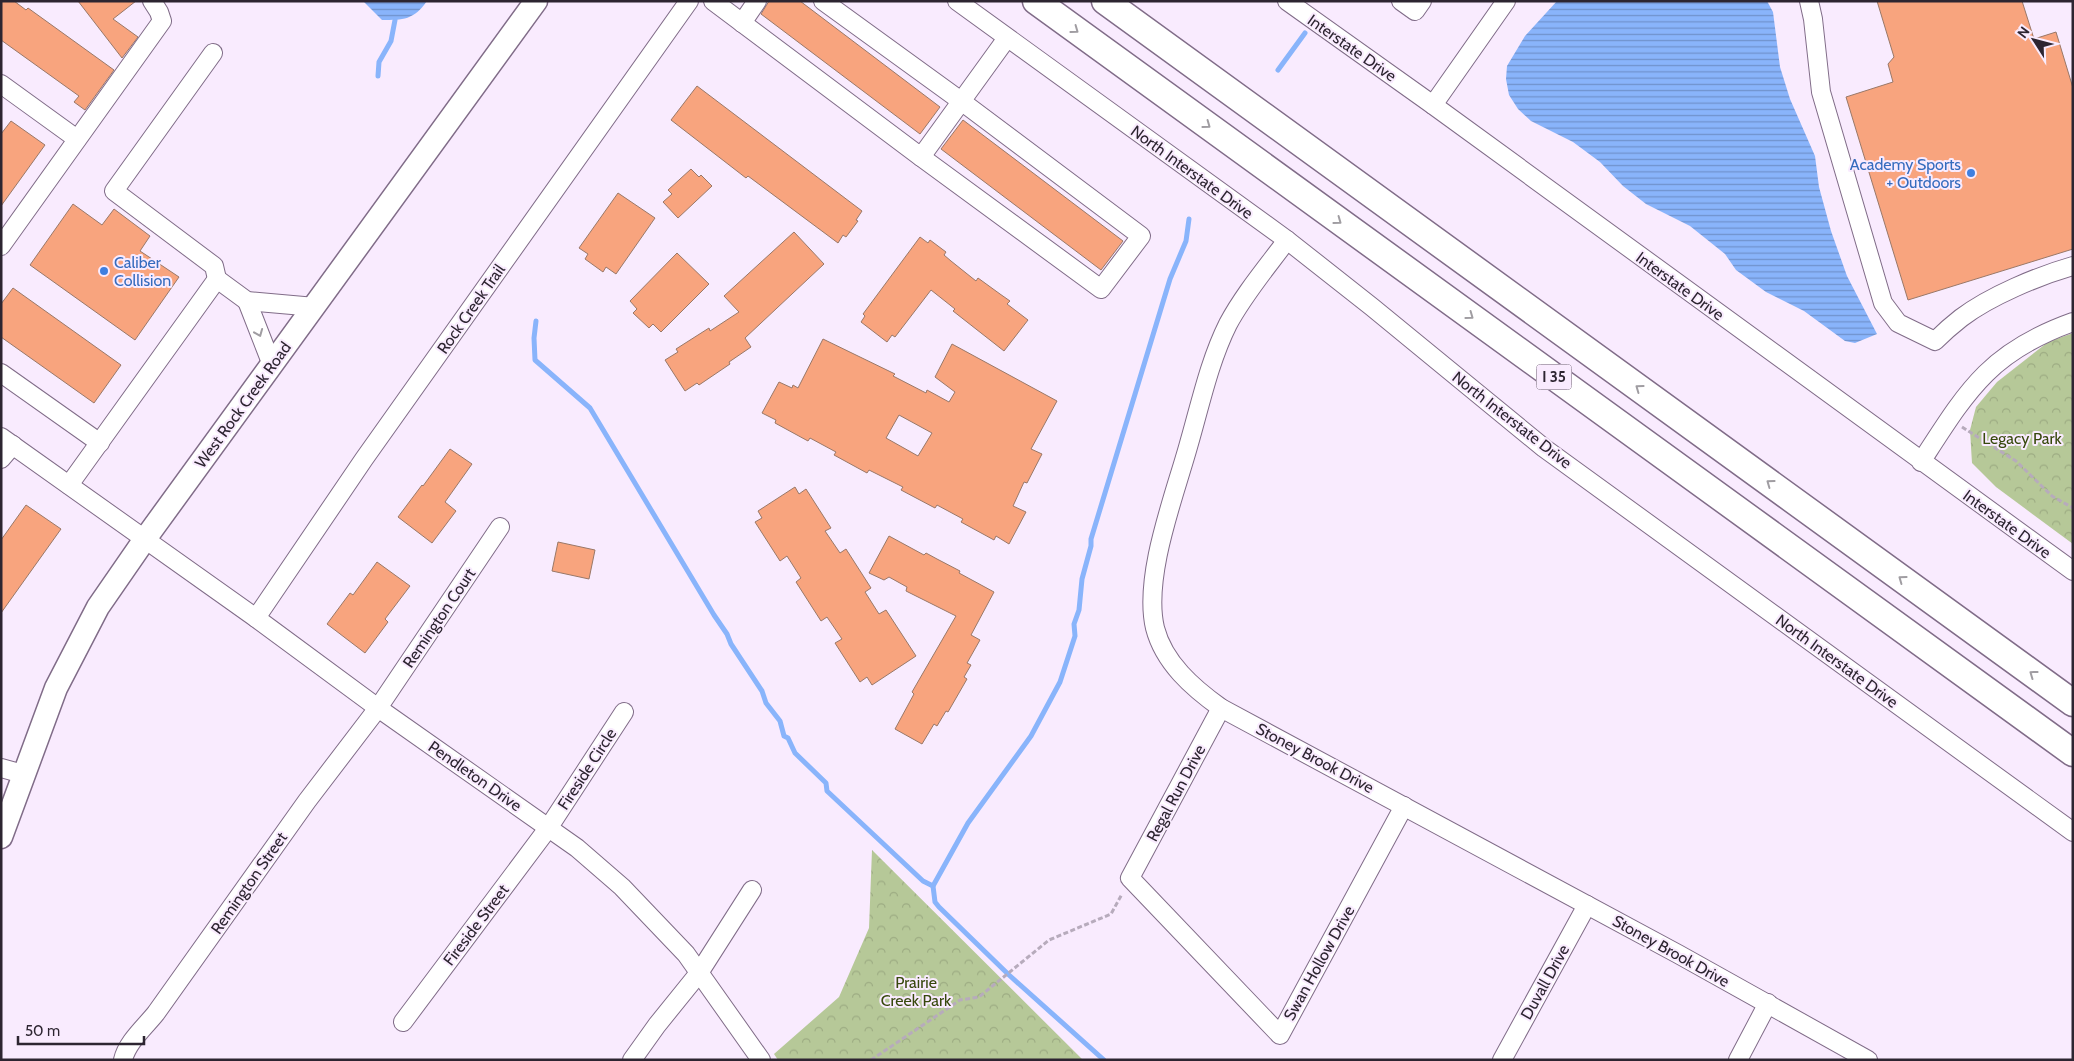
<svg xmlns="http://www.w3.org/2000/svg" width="2074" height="1061" viewBox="0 0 2074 1061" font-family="Cabin,sans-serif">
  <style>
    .park { fill: url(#park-crowns) }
    .water { fill: url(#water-rules) }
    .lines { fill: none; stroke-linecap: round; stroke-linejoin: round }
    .stream { stroke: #89b4fb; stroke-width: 5 }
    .building { fill: #f8a47e; stroke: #997868; fill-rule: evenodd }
    .minor-casing { stroke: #806c88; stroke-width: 20 }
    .major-casing { stroke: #806c88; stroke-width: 25 }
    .highway-casing { stroke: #806c88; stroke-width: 29 }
    .path { stroke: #b7abbc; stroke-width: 3; stroke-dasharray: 5 2.5; stroke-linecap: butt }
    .minor { stroke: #fff; stroke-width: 18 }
    .major { stroke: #fff; stroke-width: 22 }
    .highway { stroke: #fff; stroke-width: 26 }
    .oneway { stroke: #a09da2 }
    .shop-dot { fill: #3f7fe0; stroke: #f9ebfe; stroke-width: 2 }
    .labels { text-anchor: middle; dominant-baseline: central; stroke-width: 4; stroke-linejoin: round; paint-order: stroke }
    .shield { fill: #f9ebfe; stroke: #6a606e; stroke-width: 1 }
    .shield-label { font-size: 15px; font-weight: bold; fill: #2d2531 }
    .street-label { font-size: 16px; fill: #2d2531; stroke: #f9ebfe }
    .shop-label { font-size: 16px; fill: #366cbe; stroke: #f9ebfe; text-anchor: end }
    .park-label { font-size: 16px; fill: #37480c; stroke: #f9ebfe }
  </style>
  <defs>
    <pattern id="park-crowns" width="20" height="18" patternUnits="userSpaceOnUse" patternTransform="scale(1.25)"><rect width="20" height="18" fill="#b6c898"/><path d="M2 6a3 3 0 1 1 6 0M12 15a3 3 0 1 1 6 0" fill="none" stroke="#9dac83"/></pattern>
    <pattern id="water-rules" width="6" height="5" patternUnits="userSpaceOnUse" patternTransform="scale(1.25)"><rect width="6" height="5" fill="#89b4fb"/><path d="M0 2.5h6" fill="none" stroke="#7092cc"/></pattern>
  </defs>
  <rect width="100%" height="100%" fill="#f9ebfe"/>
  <!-- park -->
  <g class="park">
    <path d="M2073 333V544L1996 487 1972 463 1970 430 1976 407 1997 382 2048 342Z"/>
    <path d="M872 850 1083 1060H778L774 1054 839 997 869 928Z"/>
  </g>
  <!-- water -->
  <g class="water">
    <path d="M363 1H427C414 20 403 20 382 20Z"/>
    <path d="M1557 1H1767L1773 12 1780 67 1790 99 1815 156 1819 187 1831 231 1847 276 1877 334 1855 343 1845 341 1804 311 1766 292 1736 270 1725 254 1690 226 1646 204 1623 186 1600 162 1573 142 1531 121 1518 109 1509 95 1506 79 1507 66 1525 36Z"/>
  </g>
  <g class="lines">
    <!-- stream -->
    <g class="stream">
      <path d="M1278 70 1305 33"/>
      <path d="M378 76 379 62 391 41 395 20"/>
      <path d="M536 321 534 338 535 360 590 408 714 615 727 634 731 644 762 691 766 703 780 721 784 736 788 738 795 753 826 783 827 791 923 881 933 886"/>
      <path d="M1104 1060 1009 975 939 907 935 902 933 886 968 823 1031 736 1060 682 1075 636 1074 624 1079 610 1082 579 1091 546V539L1170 279 1186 241 1189 219"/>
    </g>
  </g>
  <!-- building -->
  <g class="building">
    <path d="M1 1H14L26 10 28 8 114 70 85 110 74 102 79 96 1 40Z"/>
    <path d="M78 1H136L113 19 138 37 122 58Z"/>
    <path d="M769 1H800L940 107 920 134 761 14Z"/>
    <path d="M1877 1H2022L2034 39 2056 32 2073 88V249L1908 300 1846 97 1893 82 1888 64 1894 57Z"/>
    <path d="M697 86 862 211 856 220 858 221 846 237 843 235 838 243 748 176 746 178 671 120Z"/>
    <path d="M963 120 1123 241 1101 270 941 149Z"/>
    <path d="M11 121 45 145 1 206V134Z"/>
    <path d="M691 169 699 177 701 175 712 186 678 218 663 202 672 194 668 190Z"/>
    <path d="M618 193 655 218 616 274 606 267 603 272 585 259 588 254 579 248Z"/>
    <path d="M73 204 102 225 114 209 150 236 140 251 179 277 135 340 30 265Z"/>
    <path d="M794 232 824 264 745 338 751 347 729 362 730 364 699 385 697 383 685 391 665 360 678 352 676 349 709 328 710 331 739 312 724 296Z"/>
    <path d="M920 237 928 243 930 240 946 252 944 255 951 261 976 281 978 278 1000 294 1010 301 1007 304 1028 320 1004 351 953 311 955 309 931 290 895 337 892 335 887 342 861 322 865 316 863 314Z"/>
    <path d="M677 253 709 284 661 332 653 324 649 328 633 313 637 309 630 301Z"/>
    <path d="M13 288 121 365 94 403 1 337V304Z"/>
    <path d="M823 339 895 374 893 376 926 393 927 390 949 402 955 392 935 377 952 344 1057 401 1031 449 1042 454 1027 483 1024 482 1013 506 1026 512 1009 544 996 536 994 540 961 522 963 519 937 505 935 508 901 490 903 487 869 470 867 473 834 455 836 452 810 438 808 441 775 423 776 420 762 413 779 382 792 388 793 385 798 388ZM899 415 932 433 918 456 886 438Z"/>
    <path d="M450 449 472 464 445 502 456 511 432 543 398 517 422 485 423 486Z"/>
    <path d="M795 487 799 494 806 489 831 528 825 531 840 553 846 549 871 588 865 592 879 614 886 610 916 656 872 685 867 677 860 682 835 643 842 639 827 617 821 621 796 582 801 578 787 556 780 561 755 522 762 518 758 511Z"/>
    <path d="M26 505 61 529 1 613V540Z"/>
    <path d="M889 536 924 555 926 553 937 559 960 571 959 573 994 592 971 635 980 640 967 663 971 665 964 677 967 679 948 712 946 711 937 726 934 724 922 744 895 729 914 694 912 692 956 616 906 591 907 587 889 577 884 580 869 573Z"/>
    <path d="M558 542 595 550 589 579 552 571Z"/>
    <path d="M377 562 410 586 385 619 388 622 365 653 327 624 350 593 353 595Z"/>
  </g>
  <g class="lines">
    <!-- minor casing -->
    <g class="minor-casing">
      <g id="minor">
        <path d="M713 1 921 157 1007 38"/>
        <path d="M823 1 961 101 1141 236 1101 289 921 157"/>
        <path d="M957 1 1287 240 1372 307 1544 448 2073 832"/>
        <path d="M1287 1 1433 105 2073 571"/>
        <path d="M1401 1 1415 11 1422 1"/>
        <path d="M1809 1 1813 19 1821 92 1883 303 1898 323 1935 341C1943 333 1952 325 1961 318 1990 296 2038 276 2073 266"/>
        <path d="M742 23 757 1"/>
        <path d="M213 53 114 191 214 266 217 279"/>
        <path d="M1 84 77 139"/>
        <path d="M1433 105 1506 1"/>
        <path d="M1287 240C1267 267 1244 294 1228 324 1209 362 1200 406 1188 447 1174 497 1143 577 1155 628 1164 663 1193 688 1221 708L1678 954 1868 1060"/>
        <path d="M1 246 162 21 159 12 152 1"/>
        <path d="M247 301 272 365"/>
        <path d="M1 373 100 443"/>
        <path d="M1 437 256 618 378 708 577 848 622 887 686 954 761 1060"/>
        <path d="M1 459 13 445"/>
        <path d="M1921 462C1967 391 1989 352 2073 322"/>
        <path d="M69 485 217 279 247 301 315 307"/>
        <path d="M256 618 364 459 689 1"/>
        <path d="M1221 708 1130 878 1280 1035 1404 806"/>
        <path d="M1 768 23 774"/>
        <path d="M403 1022 549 827 624 712"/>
        <path d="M123 1060C127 1042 145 1027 156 1013L307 801 378 708 500 527"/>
        <path d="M632 1060 657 1025 699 973 752 890"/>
        <path d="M1502 1060 1587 905"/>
        <path d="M1738 1060 1768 1003"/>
      </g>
    </g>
    <!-- major casing -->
    <g class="major-casing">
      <path id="major" d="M1 837 56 688 98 607 145 539 536 1"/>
    </g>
    <!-- highway casing -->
    <g class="highway-casing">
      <g id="highway">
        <path d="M1036 1 2073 753"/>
        <path d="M1105 1 2073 703"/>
      </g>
    </g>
    <!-- path -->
    <g class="path">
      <path d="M1962 427 2016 461 2052 496 2073 508"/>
      <path d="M871 1060 960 1000 979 997 1049 940 1111 914 1122 894"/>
    </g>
    <!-- minor -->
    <use href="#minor" class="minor"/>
    <!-- major -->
    <use href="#major" class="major"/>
    <!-- highway -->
    <use href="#highway" class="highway"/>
  </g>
  <!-- one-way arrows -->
  <defs><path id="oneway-chevron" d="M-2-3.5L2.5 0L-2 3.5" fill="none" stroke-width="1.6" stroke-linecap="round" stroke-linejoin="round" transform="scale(1.25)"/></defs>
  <g class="oneway">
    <use href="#oneway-chevron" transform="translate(1075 30) rotate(36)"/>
    <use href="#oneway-chevron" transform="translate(1207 125) rotate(36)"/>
    <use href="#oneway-chevron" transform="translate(1338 221) rotate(36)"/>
    <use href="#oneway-chevron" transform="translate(1470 316) rotate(36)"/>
    <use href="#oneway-chevron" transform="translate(259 333) rotate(68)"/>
    <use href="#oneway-chevron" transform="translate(1639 388) rotate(-144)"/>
    <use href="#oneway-chevron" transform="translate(1770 483) rotate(-144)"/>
    <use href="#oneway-chevron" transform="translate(1902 579) rotate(-144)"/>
    <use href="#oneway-chevron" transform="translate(2033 674) rotate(-144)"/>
  </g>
  <!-- markers -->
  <g class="shop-dot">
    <circle cx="1971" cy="173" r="5"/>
    <circle cx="104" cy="271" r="5"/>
  </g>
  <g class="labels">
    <!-- shield labels -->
    <rect class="shield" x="1536.5" y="364.5" width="35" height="25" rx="4"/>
    <g class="shield-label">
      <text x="1554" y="377">I 35</text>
    </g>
    <!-- street labels -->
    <g class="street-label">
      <text transform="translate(1352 48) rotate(35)">Interstate Drive</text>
      <text transform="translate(1192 172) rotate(36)">North Interstate Drive</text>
      <text transform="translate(1680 286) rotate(36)">Interstate Drive</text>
      <text transform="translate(471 309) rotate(-55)">Rock Creek Trail</text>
      <text transform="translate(243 405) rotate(-54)">West Rock Creek Road</text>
      <text transform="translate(1512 420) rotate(38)">North Interstate Drive</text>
      <text transform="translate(2007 524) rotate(36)">Interstate Drive</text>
      <text transform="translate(439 618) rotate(-56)">Remington Court</text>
      <text transform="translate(1837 661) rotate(36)">North Interstate Drive</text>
      <text transform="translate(1315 758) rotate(28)">Stoney Brook Drive</text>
      <text transform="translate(587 769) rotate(-57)">Fireside Circle</text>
      <text transform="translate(475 776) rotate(35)">Pendleton Drive</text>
      <text transform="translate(1176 793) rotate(-62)">Regal Run Drive</text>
      <text transform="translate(249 883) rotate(-55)">Remington Street</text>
      <text transform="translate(476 925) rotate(-53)">Fireside Street</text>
      <text transform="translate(1671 951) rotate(29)">Stoney Brook Drive</text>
      <text transform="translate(1319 963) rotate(-61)">Swan Hollow Drive</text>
      <text transform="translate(1545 982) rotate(-61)">Duvall Drive</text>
    </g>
    <!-- shop labels -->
    <g class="shop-label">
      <text x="1961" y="164">Academy Sports<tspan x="1961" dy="18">+ Outdoors</tspan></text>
      <text x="114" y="262" text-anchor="start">Caliber<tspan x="114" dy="18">Collision</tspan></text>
    </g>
    <!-- park labels -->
    <g class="park-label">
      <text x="2022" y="438">Legacy Park</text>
      <text x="916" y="982">Prairie<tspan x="916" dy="18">Creek Park</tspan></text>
    </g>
  </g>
  <!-- border -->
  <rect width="2074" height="1061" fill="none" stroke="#2d2531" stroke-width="5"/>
  <!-- north arrow -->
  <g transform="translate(2034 40) rotate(306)" stroke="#f9ebfe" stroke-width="4" paint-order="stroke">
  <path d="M0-4L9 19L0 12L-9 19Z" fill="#2d2531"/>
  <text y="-8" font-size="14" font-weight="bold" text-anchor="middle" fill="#2d2531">N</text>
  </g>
  <!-- scale -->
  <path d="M18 1036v8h126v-8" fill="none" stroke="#2d2531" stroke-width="2.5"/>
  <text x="25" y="1036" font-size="15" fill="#2d2531" stroke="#f9ebfe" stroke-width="4" paint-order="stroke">50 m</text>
</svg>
